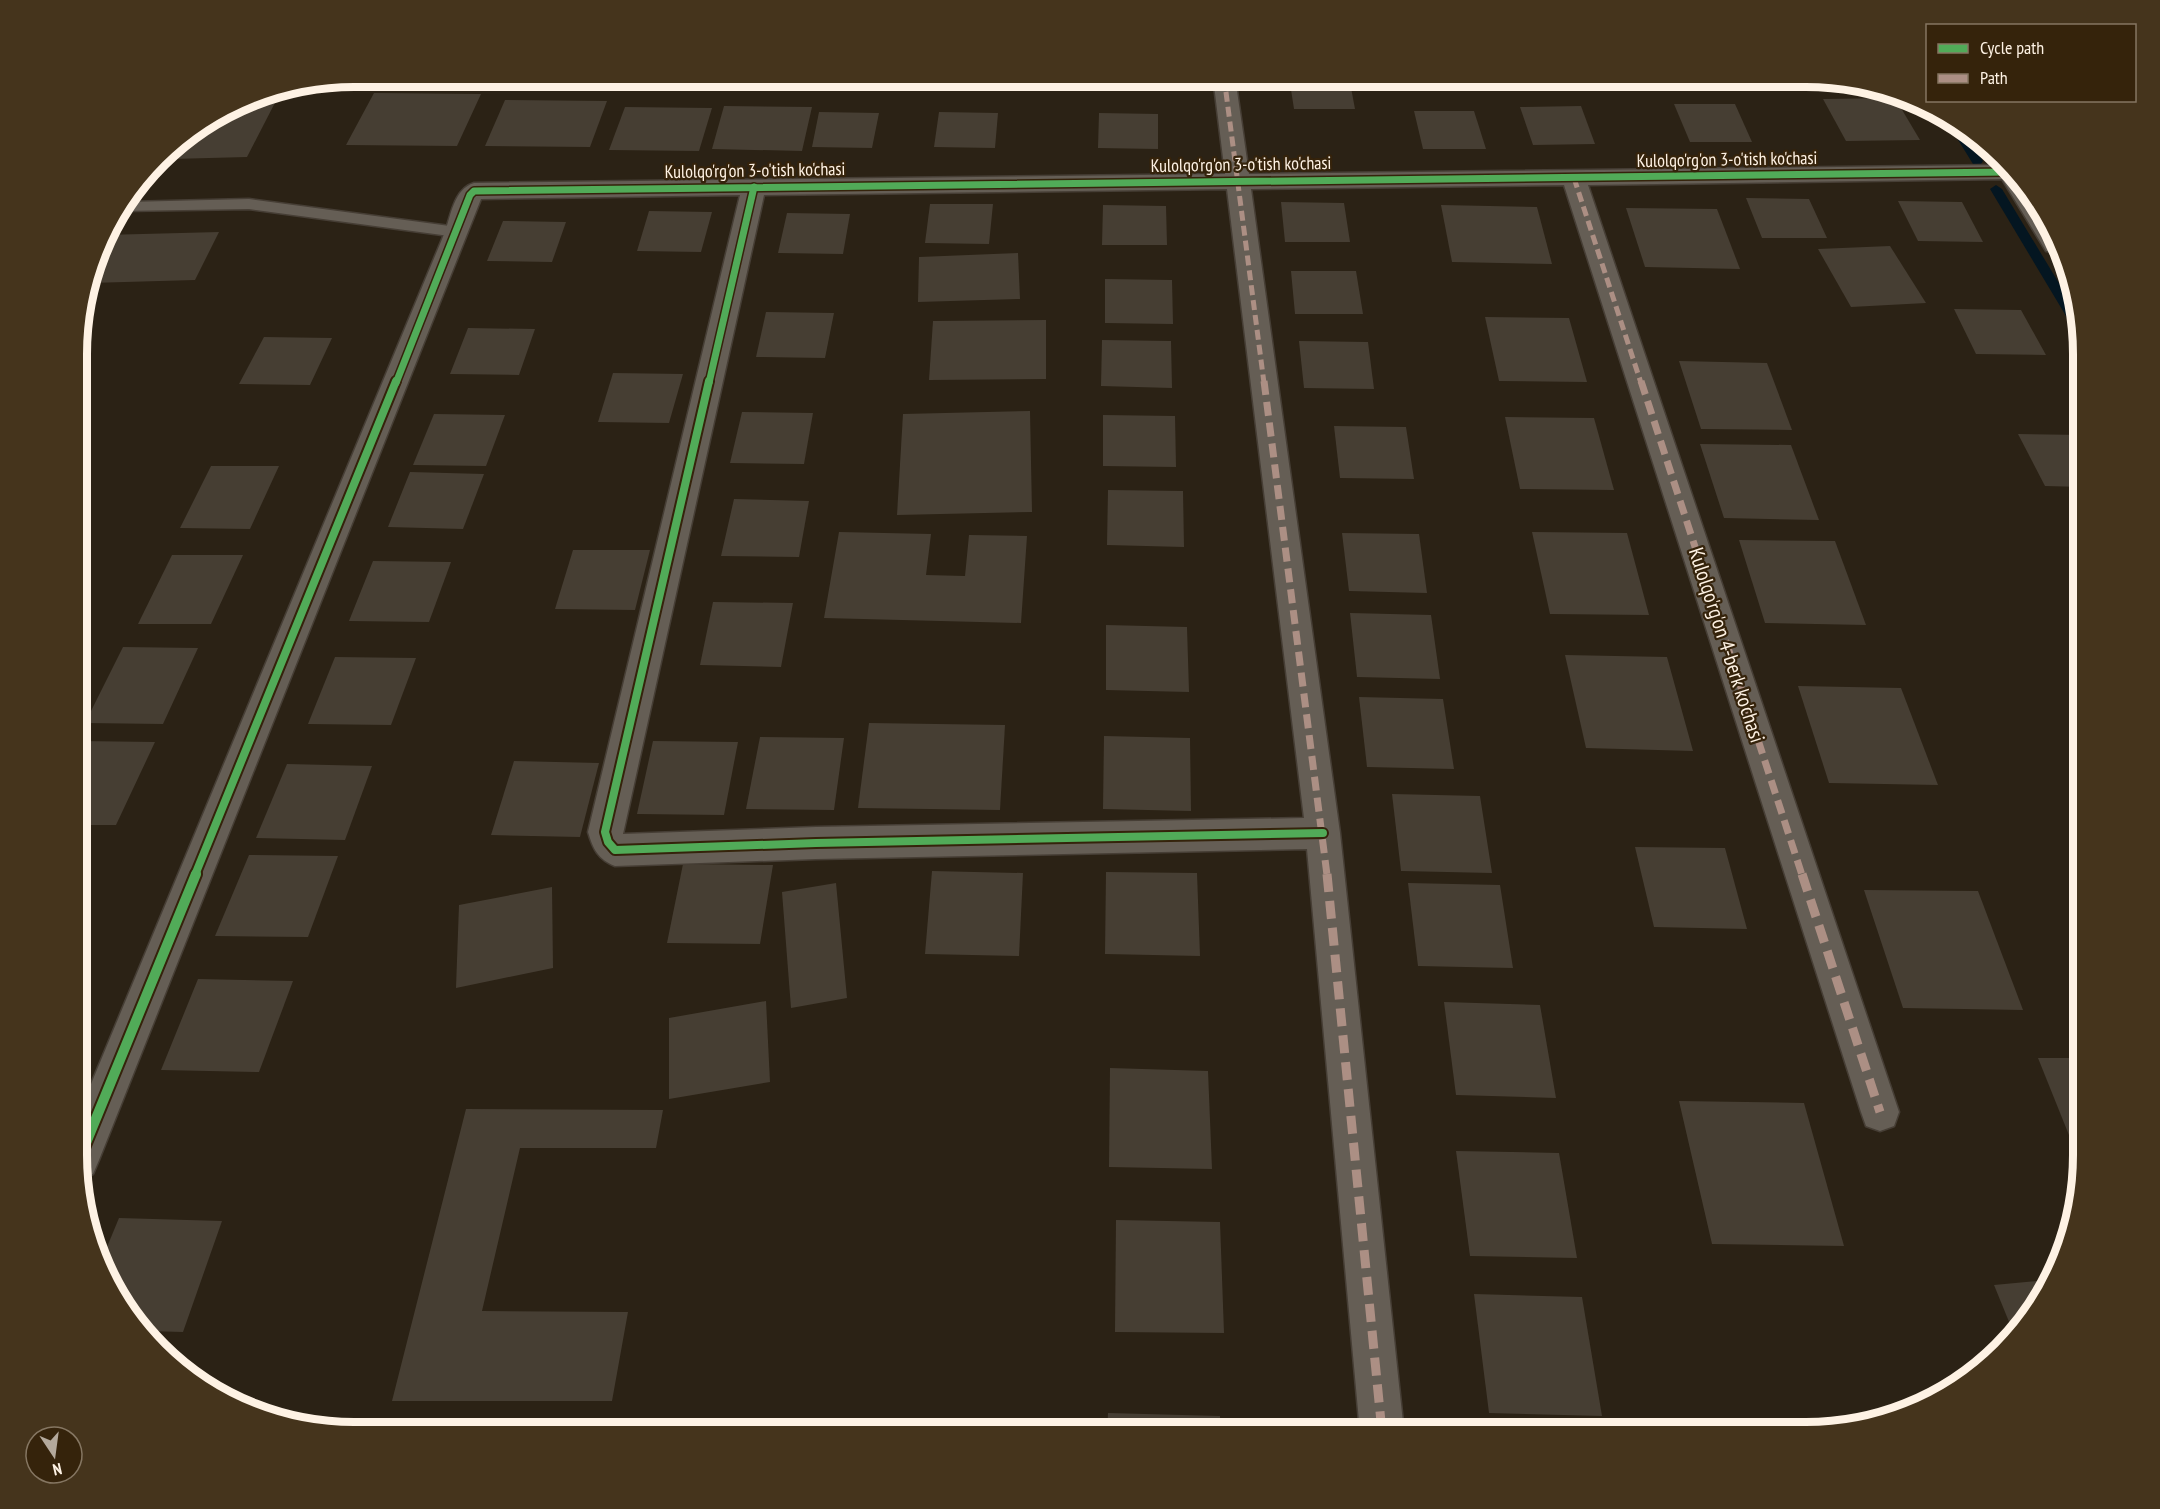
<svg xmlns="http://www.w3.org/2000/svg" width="2160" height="1509" viewBox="0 0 2160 1509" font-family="'PT Sans Narrow',sans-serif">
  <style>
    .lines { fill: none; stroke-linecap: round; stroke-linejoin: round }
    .stream { fill: #041621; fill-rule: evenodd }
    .building { fill: #463e33 }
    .lane-casing { stroke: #463e35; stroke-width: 3 }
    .street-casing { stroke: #463e35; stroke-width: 3 }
    .lane { fill: #655e55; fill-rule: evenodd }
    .street { fill: #655e55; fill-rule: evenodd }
    .quiet-far2 { stroke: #ac8f84; stroke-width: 5; stroke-dasharray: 10 5; stroke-linecap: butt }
    .quiet-far1 { stroke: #ac8f84; stroke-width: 7; stroke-dasharray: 14 7; stroke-linecap: butt }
    .quiet { stroke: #ac8f84; stroke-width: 9; stroke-dasharray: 18 9; stroke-linecap: butt }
    .cycleway-far2-casing { stroke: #35230b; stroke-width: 10 }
    .cycleway-far1-casing { stroke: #35230b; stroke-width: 12 }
    .cycleway-casing { stroke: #35230b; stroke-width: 14 }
    .cycleway-far2 { stroke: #51ab58; stroke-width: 7 }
    .cycleway-far1 { stroke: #51ab58; stroke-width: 8 }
    .cycleway { stroke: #51ab58; stroke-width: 10 }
    .labels { text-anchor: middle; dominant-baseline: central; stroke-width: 4.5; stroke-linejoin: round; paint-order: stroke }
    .far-street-label { font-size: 18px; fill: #fef2e4; stroke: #35230b }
    .street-label { font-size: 21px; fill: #fef2e4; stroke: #35230b }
    .rim { fill: none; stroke: #fef2e4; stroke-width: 8 }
  </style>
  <rect width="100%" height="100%" fill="#2b2215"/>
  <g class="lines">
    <!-- stream -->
    <g class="stream">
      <path d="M1949 120 1962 127 1983 161 1981 164H1973L1947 122Z"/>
      <path d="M1996 185 2002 189 2074 308 2082 332 2075 331 1990 189Z"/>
    </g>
  </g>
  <!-- building -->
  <g class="building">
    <rect x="1094" y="77" width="58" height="6"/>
    <path d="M1289 77H1349L1355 109H1294Z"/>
    <path d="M1813 77H1824L1883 90H1821Z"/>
    <path d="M281 91 247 157 172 159 185 137 248 97Z"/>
    <path d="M374 93 481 94 457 146 346 145Z"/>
    <path d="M1895 98 1920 140 1846 141 1823 99Z"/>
    <path d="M505 100 607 101 590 147 485 146Z"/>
    <path d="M1674 104H1735L1752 142H1690Z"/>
    <path d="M724 106 812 107 802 151 712 149Z"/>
    <path d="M1581 106 1595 144 1533 145 1520 107Z"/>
    <path d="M625 107 712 108 699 151 609 150Z"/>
    <path d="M1414 111H1474L1486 149H1423Z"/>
    <path d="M819 112 879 113 872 148 812 147Z"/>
    <path d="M939 112 998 113 995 148 934 147Z"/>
    <path d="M1099 113 1158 114V149L1098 148Z"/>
    <path d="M1746 198 1809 199 1827 238H1762Z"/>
    <path d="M1898 201 1962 202 1983 242 1918 241Z"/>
    <path d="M1281 202 1344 203 1350 242H1285Z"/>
    <path d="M930 204H993L989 244 925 243Z"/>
    <path d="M1103 205 1166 206 1167 245H1102Z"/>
    <path d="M1441 205 1537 207 1552 264 1452 262Z"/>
    <path d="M1626 208 1717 209 1740 269 1645 267Z"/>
    <path d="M649 211 712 212 701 252 637 251Z"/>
    <path d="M787 213 850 214 843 254 778 253Z"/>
    <path d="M503 221 566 222 552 262 487 261Z"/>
    <path d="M219 232 195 280 90 283 104 235Z"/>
    <path d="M1890 246 1926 303 1851 307 1818 249Z"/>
    <path d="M1018 253 1020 299 918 302 919 257Z"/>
    <path d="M1291 271H1356L1363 314H1295Z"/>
    <path d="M1105 279 1172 280 1173 324 1105 323Z"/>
    <path d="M1954 309 2021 310 2046 355 1976 354Z"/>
    <path d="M766 312 834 313 825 358 756 357Z"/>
    <path d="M1485 317 1569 318 1587 382 1499 381Z"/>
    <path d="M1046 320V379L929 380 933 321Z"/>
    <path d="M468 328 535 329 519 375 450 374Z"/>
    <path d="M264 337 332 338 310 385 239 384Z"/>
    <path d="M1102 340 1171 341 1172 388 1101 386Z"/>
    <path d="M1299 341 1368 342 1374 389 1304 388Z"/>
    <path d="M1679 361 1767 363 1792 430 1701 429Z"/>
    <path d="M613 373 683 374 669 423 598 422Z"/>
    <path d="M1030 411 1032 512 897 515 903 414Z"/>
    <path d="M742 412 813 413 804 464 730 463Z"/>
    <path d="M434 414 505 415 486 466 413 465Z"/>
    <path d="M1103 415 1175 416 1176 467 1103 466Z"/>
    <path d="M1505 417 1594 418 1614 490 1520 489Z"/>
    <path d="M1334 426 1406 427 1414 479 1340 478Z"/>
    <path d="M2018 434 2083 435V487L2045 486Z"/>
    <path d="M1700 444 1791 445 1819 520 1724 518Z"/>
    <path d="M211 466H279L250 529 180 528Z"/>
    <path d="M410 472 484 474 463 529 388 527Z"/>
    <path d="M1108 490 1183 491 1184 547 1107 545Z"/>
    <path d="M734 499 809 501 799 557 721 556Z"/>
    <path d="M839 532 931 534 926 575 965 576 969 535 1027 536 1021 623 824 618Z"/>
    <path d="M1532 532 1627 533 1649 615 1550 614Z"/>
    <path d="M1342 533 1419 534 1427 593 1349 591Z"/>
    <path d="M1739 540 1835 541 1866 625 1765 623Z"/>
    <path d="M573 550H650L635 610 555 609Z"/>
    <path d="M172 555H243L211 624H138Z"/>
    <path d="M373 561 451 562 429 622 349 621Z"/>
    <path d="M713 602 793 603 781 667 700 665Z"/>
    <path d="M1350 613 1431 615 1440 679 1357 677Z"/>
    <path d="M1106 625 1187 627 1189 692 1106 690Z"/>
    <path d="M123 647 198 648 163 724 85 723Z"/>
    <path d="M1565 655 1667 657 1693 751 1586 748Z"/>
    <path d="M335 657 416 658 391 725 308 724Z"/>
    <path d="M1798 686 1901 688 1938 785 1829 783Z"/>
    <path d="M1359 697 1443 699 1454 769 1367 767Z"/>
    <path d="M869 723 1005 725 1000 810 858 808Z"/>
    <path d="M1104 736 1190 738 1191 811 1103 809Z"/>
    <path d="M760 737 844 738 834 810 746 809Z"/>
    <path d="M79 741 155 742 116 825H79Z"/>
    <path d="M653 741 738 742 724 815 637 814Z"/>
    <path d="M514 761 599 763 580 837 491 835Z"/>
    <path d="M287 764 372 766 345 840 256 838Z"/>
    <path d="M1392 794 1480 796 1492 873 1401 871Z"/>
    <path d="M1635 847 1725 848 1747 929 1654 927Z"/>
    <path d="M249 855 338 856 308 937 215 936Z"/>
    <path d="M683 864 773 865 760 944 667 943Z"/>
    <path d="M932 871 1023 873 1019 956 925 954Z"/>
    <path d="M1106 872 1197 873 1200 956 1105 954Z"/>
    <path d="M836 883 847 998 791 1008 782 892Z"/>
    <path d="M1408 883 1500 885 1513 968 1418 966Z"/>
    <path d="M552 887 553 968 456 988 459 905Z"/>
    <path d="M1864 890 1978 891 2023 1010 1903 1008Z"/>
    <path d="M198 979 293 981 259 1072 161 1070Z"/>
    <path d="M766 1001 770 1082 669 1099V1018Z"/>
    <path d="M1444 1002 1540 1005 1556 1098 1456 1095Z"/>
    <path d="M2038 1058H2083V1170Z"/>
    <path d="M1110 1068 1208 1071 1212 1169 1109 1167Z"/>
    <path d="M1679 1101 1804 1103 1844 1246 1712 1244Z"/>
    <path d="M466 1109 663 1110 656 1148H520L482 1311 628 1312 612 1401H392Z"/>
    <path d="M1456 1151 1559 1153 1577 1258 1470 1256Z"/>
    <path d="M119 1218 222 1221 183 1332 147 1331 114 1293 102 1259Z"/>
    <path d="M1116 1220 1220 1222 1224 1333 1115 1332Z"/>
    <path d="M2049 1280 2026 1324 2014 1334 1994 1285Z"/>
    <path d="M1474 1294 1582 1297 1602 1416 1489 1413Z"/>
    <path d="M1108 1413 1220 1416 1221 1432H1107Z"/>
  </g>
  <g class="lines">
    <!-- lane casing -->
    <g class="lane-casing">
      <path id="lane" d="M249 199 457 227 465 232 457 237 249 209 121 211 128 202Z"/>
    </g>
    <!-- street casing -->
    <g class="street-casing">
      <path id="street" d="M1213 77H1235L1249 174 2002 165 2046 216 2058 252 2046 251 2002 179 1588 185 1899 1112 1894 1126 1880 1131 1866 1126 1861 1112 1564 185 1251 189 1340 833 1404 1432H1360L1307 849 816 859 615 866C598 859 593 849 588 832L740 195 481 199 99 1160 93 1174 79 1180V1113L445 232C451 215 454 189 474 183L1225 174ZM1227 189 1304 818 816 827 623 834 764 195Z"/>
    </g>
    <!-- lane -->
    <use href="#lane" class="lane"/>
    <!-- street -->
    <use href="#street" class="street"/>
    <!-- quiet-far2 -->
    <g class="quiet-far2">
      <path d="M1224 77 1264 383"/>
      <path d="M2012 177 2055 245"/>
      <path d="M1574 178 1641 383"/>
    </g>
    <!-- quiet-far1 -->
    <g class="quiet-far1">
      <path d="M1264 381 1327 875"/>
      <path d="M1641 381 1802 875"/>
    </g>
    <!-- quiet -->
    <g class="quiet">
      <path d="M1327 874 1382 1432"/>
      <path d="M1802 874 1880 1112"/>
    </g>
    <!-- cycleway-far2 casing -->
    <g class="cycleway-far2-casing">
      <g id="cycleway-far2">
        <path d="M396 383 470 195 474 191 2008 172"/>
        <path d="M709 383 754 187"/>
      </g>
    </g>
    <!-- cycleway-far1 casing -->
    <g class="cycleway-far1-casing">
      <g id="cycleway-far1">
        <path d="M709 381 605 832 608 842 615 850 816 843 1323 833"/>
        <path d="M195 875 396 381"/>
      </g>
    </g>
    <!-- cycleway casing -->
    <g class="cycleway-casing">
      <path id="cycleway" d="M79 1160 196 874"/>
    </g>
    <!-- cycleway-far2 -->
    <use href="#cycleway-far2" class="cycleway-far2"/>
    <!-- cycleway-far1 -->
    <use href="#cycleway-far1" class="cycleway-far1"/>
    <!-- cycleway -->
    <use href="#cycleway" class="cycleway"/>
  </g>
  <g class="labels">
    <!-- far-street labels -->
    <g class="far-street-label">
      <text transform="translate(1727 159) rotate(-1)">Kulolqo'rg'on 3-o'tish ko'chasi</text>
      <text transform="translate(1241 164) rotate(-1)">Kulolqo'rg'on 3-o'tish ko'chasi</text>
      <text transform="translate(755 170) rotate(-1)">Kulolqo'rg'on 3-o'tish ko'chasi</text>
    </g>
    <!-- street labels -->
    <g class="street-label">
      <text transform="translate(1727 645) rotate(72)">Kulolqo'rg'on 4-berk ko'chasi</text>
    </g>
  </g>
  <!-- crop -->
  <path d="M0 0H2160V1509H0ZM354 87H1806A267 267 0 0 1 2073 354V1155A267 267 0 0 1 1806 1422H354A267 267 0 0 1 87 1155V354A267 267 0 0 1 354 87Z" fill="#45341c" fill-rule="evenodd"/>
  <path class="rim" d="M354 87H1806A267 267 0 0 1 2073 354V1155A267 267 0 0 1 1806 1422H354A267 267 0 0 1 87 1155V354A267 267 0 0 1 354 87Z"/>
  <!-- legend -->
  <rect x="1926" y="24" width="210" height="78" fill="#35230b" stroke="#857662" stroke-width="1.5"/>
  <rect x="1938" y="44" width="30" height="9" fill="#51ab58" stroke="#857662" stroke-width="1.5"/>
  <text x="1980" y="54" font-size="18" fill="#fef2e4">Cycle path</text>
  <rect x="1938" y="74" width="30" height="9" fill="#ac8f84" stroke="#857662" stroke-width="1.5"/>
  <text x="1980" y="84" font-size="18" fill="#fef2e4">Path</text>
  <!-- north arrow -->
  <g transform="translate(54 1455) rotate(167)"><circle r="28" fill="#35230b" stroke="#857662" stroke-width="1.5"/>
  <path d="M0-4.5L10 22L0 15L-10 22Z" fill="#b4a99c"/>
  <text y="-9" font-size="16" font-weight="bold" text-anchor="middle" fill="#fef2e4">N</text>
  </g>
</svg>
